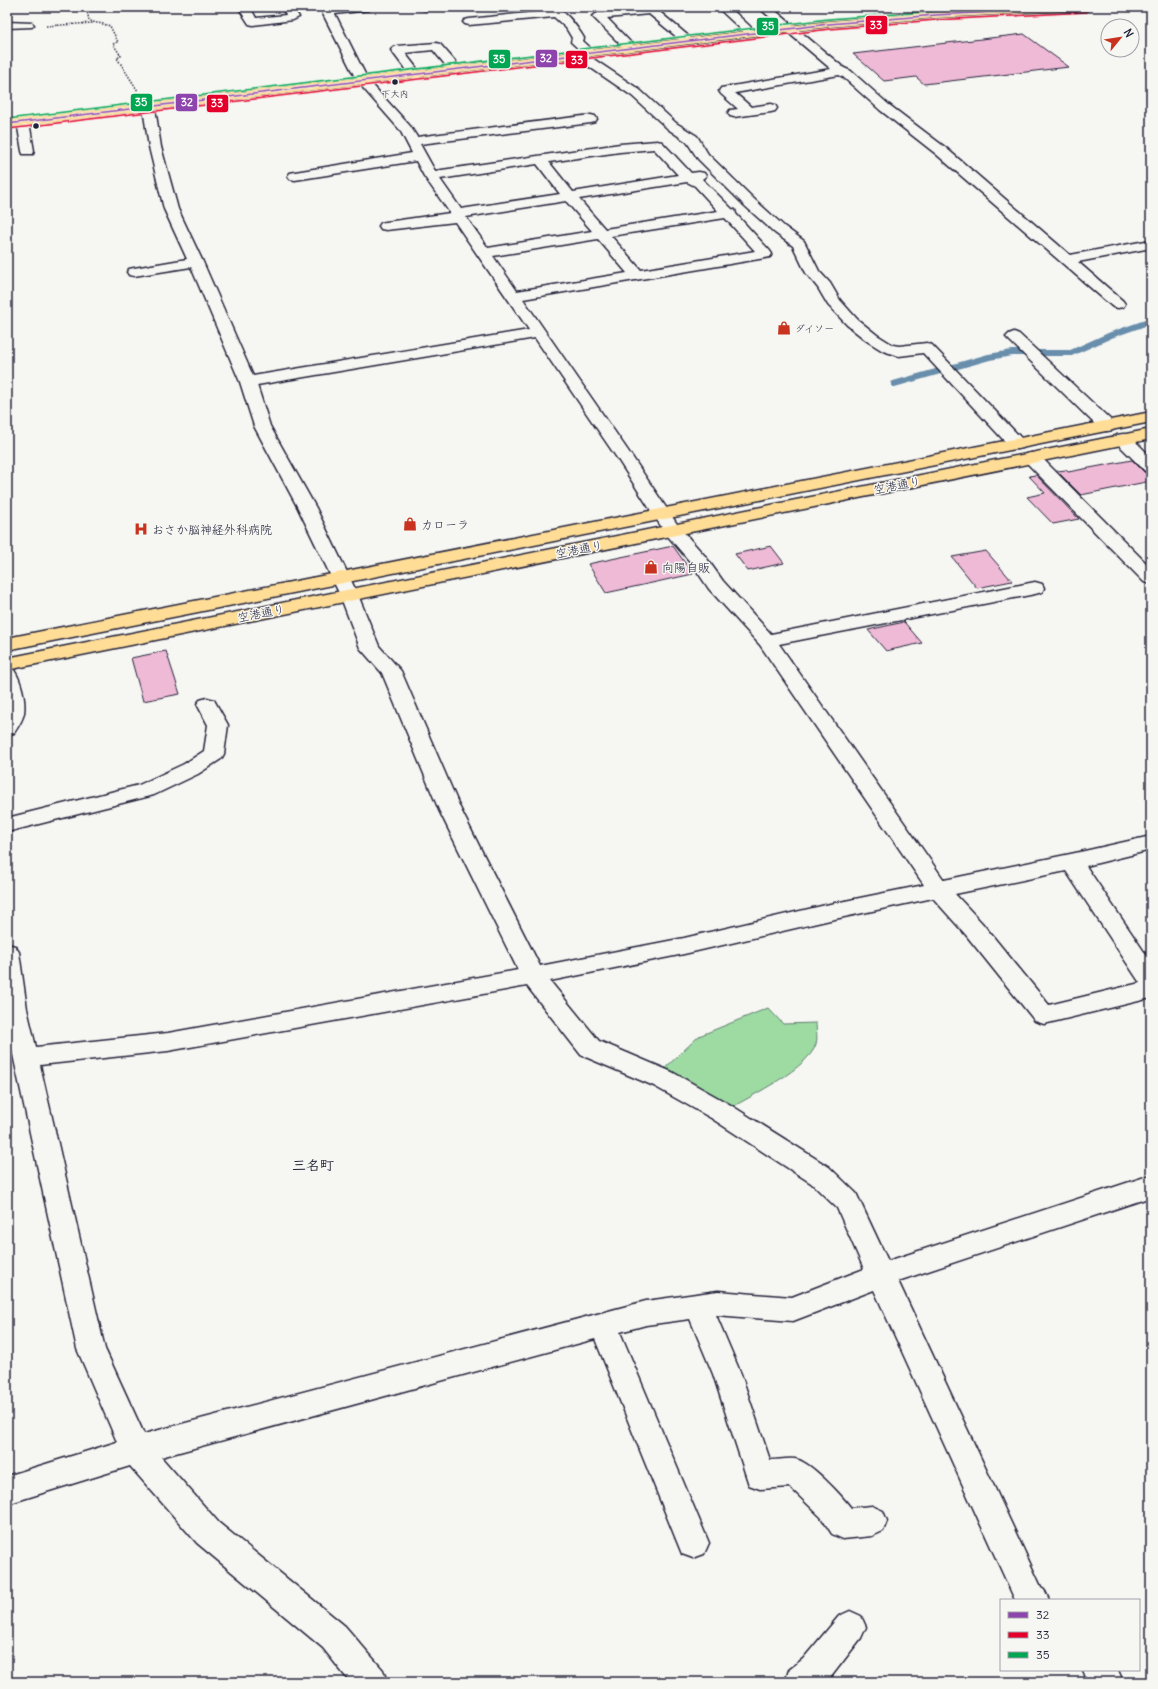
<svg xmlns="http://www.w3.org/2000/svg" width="1158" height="1689" viewBox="0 0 1158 1689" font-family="Delius,'Klee One',sans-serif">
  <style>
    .green { fill: #9ddba3; stroke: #607e6f }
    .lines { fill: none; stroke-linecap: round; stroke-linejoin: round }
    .stream { stroke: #688eac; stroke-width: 6 }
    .building { fill: #efbad6; stroke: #22223b }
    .minor-casing { stroke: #22223b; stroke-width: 3 }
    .major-casing { stroke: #22223b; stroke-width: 3 }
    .highway-casing { stroke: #22223b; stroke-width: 3 }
    .path { stroke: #22223b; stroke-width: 1.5; stroke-dasharray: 1.5 1.5; stroke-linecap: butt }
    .minor { fill: #f6f6f2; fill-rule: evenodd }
    .major { fill: #ffdd96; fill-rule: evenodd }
    .highway { fill: #ffdd96; fill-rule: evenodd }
    .bus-1-casing { stroke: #f6f6f2; stroke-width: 3 }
    .bus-2-casing { stroke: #f6f6f2; stroke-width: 3 }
    .bus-3-casing { stroke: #f6f6f2; stroke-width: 3 }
    .bus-1 { stroke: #8e44ad; stroke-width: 1.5 }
    .bus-2 { stroke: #e4002b; stroke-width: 1.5 }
    .bus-3 { stroke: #00a651; stroke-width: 1.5 }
    .bus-dot { fill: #22223b; stroke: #f6f6f2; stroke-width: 1.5 }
    .labels { text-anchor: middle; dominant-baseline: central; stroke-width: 3; stroke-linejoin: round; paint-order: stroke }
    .far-bus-label { font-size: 9px; fill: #22223b; stroke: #f6f6f2 }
    .far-poi-label { font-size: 10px; fill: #22223b; stroke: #f6f6f2; text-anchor: start }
    .street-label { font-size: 12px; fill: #22223b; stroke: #f6f6f2 }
    .poi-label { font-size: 12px; fill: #22223b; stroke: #f6f6f2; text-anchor: start }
    .quarter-label { font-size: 14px; font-weight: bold; fill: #22223b; stroke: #f6f6f2 }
    .line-badge { stroke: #f6f6f2; stroke-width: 1.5 }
    .badge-label { font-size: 11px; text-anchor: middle; font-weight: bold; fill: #fff }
  </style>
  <rect width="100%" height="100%" fill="#f6f6f2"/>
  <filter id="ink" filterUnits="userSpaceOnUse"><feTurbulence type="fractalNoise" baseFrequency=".025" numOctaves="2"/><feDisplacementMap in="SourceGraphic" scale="8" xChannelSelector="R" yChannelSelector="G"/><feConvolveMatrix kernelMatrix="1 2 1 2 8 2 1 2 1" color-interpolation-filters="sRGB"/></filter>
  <g filter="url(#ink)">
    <!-- green -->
    <path class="green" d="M768 1008 783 1024 816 1023C816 1029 818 1038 816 1044 809 1068 752 1095 731 1108L707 1091 663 1070 699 1036Z"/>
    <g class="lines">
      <!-- stream -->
      <path class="stream" d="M894 384 989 357 1012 353H1071L1111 335 1151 321"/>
    </g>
    <!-- building -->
    <g class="building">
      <path d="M1024 34 1069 67 924 84 916 77 884 81 853 54Z"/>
      <path d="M1132 460 1144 472 1151 476V481L1081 495 1057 471 1066 470 1068 472Z"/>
      <path d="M1036 475 1079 519 1053 524 1027 497 1045 493 1029 476Z"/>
      <path d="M673 546 693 574 606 593 588 564Z"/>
      <path d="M771 546 784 563 748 571 735 554Z"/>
      <path d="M986 551 1012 581 977 588 952 557Z"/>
      <path d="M904 622 922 643 886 651 868 630Z"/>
      <path d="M166 651 180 694 143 701 131 658Z"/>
    </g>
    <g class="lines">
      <!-- minor casing -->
      <g class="minor-casing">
        <g id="minor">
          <path d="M238 7H250L256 18 286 15 281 7H293L299 17 293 20 253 25 249 24Z"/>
          <path d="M323 7H375L369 10 335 14 368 80 410 126 417 137 591 115 595 116 597 119 595 122 591 123 420 144 435 171 620 144 657 141 662 142 691 173 699 172 704 173 706 176 702 179 732 209 735 210 736 214 770 251 772 254 770 257 765 258 523 299 633 458 679 527 705 556 723 581 771 634 1035 582 1042 584 1044 588 1042 592 1035 594 779 644 944 880 1080 852 1151 836V850L1086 866 1151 962V998L1044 1024 1035 1021 966 935 933 898 830 920 684 954 550 981 599 1041 672 1072 729 1104 829 1167 856 1193 888 1261 1151 1175V1197L898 1281 1041 1587 1044 1589 1049 1600H1015L874 1290 793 1321 716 1315 741 1374 770 1460C778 1460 787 1458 795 1459 810 1461 842 1496 851 1508L872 1506 883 1511 887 1521 883 1531 872 1536 843 1539 832 1534 821 1517 790 1487 760 1489 749 1485 713 1374 690 1319 646 1325 620 1332 709 1543 704 1554 693 1558 682 1554 595 1339 161 1457 219 1523 345 1626 383 1670 387 1682H350L323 1648 197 1543 130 1466 7 1504V1476L117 1442 77 1349 7 1027V944L15 946 19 952 27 1009 36 1047 168 1033 518 970 439 810 382 673 360 648 340 595 298 508 254 426 240 382 191 267 134 276 129 275 127 272 129 269 134 268 187 259 164 209 149 147 143 108 145 105H153L155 108 161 147 178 209 203 262 253 376 529 330 455 222 386 230 381 229 379 226 381 223 386 222 450 213 424 176 416 161 295 180 290 179 288 176 290 173 295 172 412 153 400 130 357 81 323 14ZM654 149 678 175 573 192 549 162 620 152ZM537 164 560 194 461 209 440 179ZM687 182 695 186 718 211 605 229 579 199ZM566 201 592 231 488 248 466 217ZM725 218 755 251 641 270 611 236ZM598 239 627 273 517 291 493 256ZM535 338 617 458 666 534 692 564 709 589 760 645 924 885 830 904 684 938 540 966 461 810 401 671 379 646 358 595 316 508 270 426 257 385ZM1066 871 1140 983 1049 1005 982 923 955 894ZM527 986 581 1055 654 1086 711 1118 811 1183 837 1208 864 1269 792 1297 718 1291 646 1301 144 1434 105 1349 40 1065 168 1051Z"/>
          <path d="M417 7H432L426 10 419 9Z"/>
          <path d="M543 7C547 7 553 6 556 7 567 13 578 28 584 38L583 41 596 53 594 55 589 56 640 90 676 123 697 136 708 154 755 200 785 227 804 241 819 271 830 283 840 300 857 319 877 335 893 345 899 346 927 343 932 345 1023 440 1025 444 1023 448 1017 449 1011 448 923 353 899 356 883 351 867 341 847 325 828 305 818 288 806 273 793 246 775 233 745 206 698 159 687 142 668 129 632 96 575 57 573 55 575 53 582 52 571 42 572 38 566 28 554 17 469 25 465 24 463 22 465 20 469 19 547 11Z"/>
          <path d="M648 7 655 8 692 39 694 41 692 43H684L649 14 607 18 636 48 634 50H626L592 16 598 13Z"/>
          <path d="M717 7H729L755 31 757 33 755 35H747Z"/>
          <path d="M758 7H771L844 68 851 71 888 104 946 148 1070 255 1151 240V248L1078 262 1123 301 1125 304 1123 307 1118 308 1113 307 936 154 880 110 843 77 839 75 735 93 751 107 771 104 775 105 777 108 775 111 771 112 734 117 730 116 728 113 730 110 738 109 721 94 719 91 721 88 831 69Z"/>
          <path d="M927 7H955L976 11 978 13 972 16 933 10Z"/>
          <path d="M7 22 32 23 34 25 32 27 7 28Z"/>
          <path d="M436 43 440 44 460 67 462 70 460 73H452L433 50 405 53 422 75 420 78H412L391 50 393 48 397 46Z"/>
          <path d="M23 118 27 119 29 122 34 151 33 154H23L22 151 17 122 19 119Z"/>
          <path d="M1014 332 1019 334 1113 422 1115 426 1113 430 1107 431 1101 430 1009 340 1006 337 1009 334Z"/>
          <path d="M1123 434 1129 435 1151 457V472L1145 471 1117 443 1115 439 1117 435Z"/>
          <path d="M1032 453 1038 454 1151 568V584L1144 582 1026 462 1024 458 1026 454Z"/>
          <path d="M7 668 14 670C21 680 26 700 24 713 23 719 18 727 14 733L7 735Z"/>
          <path d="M207 698 214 700 228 725 224 754 221 759 198 774 154 795 7 832V818L139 785 184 764 204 751 208 725 197 704 200 700Z"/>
          <path d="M850 1611 861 1616 866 1627 861 1638 827 1682H785L789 1670 803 1659 839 1616Z"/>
          <path d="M1083 1670H1118L1123 1682H1088Z"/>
        </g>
      </g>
      <!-- major casing -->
      <g class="major-casing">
        <path id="major" d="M1024 7H1093L1087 10 936 18 829 27 7 128V120L829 21 936 12Z"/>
      </g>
      <!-- highway casing -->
      <g class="highway-casing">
        <g id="highway">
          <path d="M1151 412V422L7 650V638Z"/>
          <path d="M1151 429V439L7 670V658Z"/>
        </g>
      </g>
      <!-- path -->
      <g class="path">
        <path d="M86 7 89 20C95 24 103 23 110 26L118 42 113 44 121 56 117 58 138 91"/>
        <path d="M46 26 93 23"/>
      </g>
      <!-- minor -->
      <use href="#minor" class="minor"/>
      <!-- major -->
      <use href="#major" class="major"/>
      <!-- highway -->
      <use href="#highway" class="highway"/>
      <!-- bus-1 casing -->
      <g class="bus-1-casing">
        <path id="bus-1" d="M7 124 829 24 936 15 1087 7"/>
      </g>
      <!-- bus-2 casing -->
      <g class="bus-2-casing">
        <path id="bus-2" d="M8 129 830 29 936 20 1087 12"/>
      </g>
      <!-- bus-3 casing -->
      <g class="bus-3-casing">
        <path id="bus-3" d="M7 119 828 19 992 7"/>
      </g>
      <!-- bus-1 -->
      <use href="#bus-1" class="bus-1"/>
      <!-- bus-2 -->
      <use href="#bus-2" class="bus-2"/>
      <!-- bus-3 -->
      <use href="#bus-3" class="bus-3"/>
    </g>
  </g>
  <!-- icons -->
  <defs>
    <g id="shop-bare" transform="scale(1.08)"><path d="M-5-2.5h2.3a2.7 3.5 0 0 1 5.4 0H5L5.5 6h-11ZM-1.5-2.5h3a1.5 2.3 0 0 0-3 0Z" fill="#c8321e" stroke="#f6f6f2" stroke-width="2.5" paint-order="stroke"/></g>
    <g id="hospital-bare" transform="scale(1.08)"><path d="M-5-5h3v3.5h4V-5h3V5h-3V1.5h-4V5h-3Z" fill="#c8321e" stroke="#f6f6f2" stroke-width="2.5" paint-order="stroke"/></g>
  </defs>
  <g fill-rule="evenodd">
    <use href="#shop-bare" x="784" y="328"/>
    <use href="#shop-bare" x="410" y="524"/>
    <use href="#hospital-bare" x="141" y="529"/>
    <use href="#shop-bare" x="651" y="567"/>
  </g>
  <!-- markers -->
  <g class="bus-dot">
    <circle cx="395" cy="82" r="3.5"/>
    <circle cx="36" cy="126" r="3.5"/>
  </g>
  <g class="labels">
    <!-- far-bus labels -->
    <g class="far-bus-label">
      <text x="395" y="93">下大内</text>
    </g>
    <!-- far-poi labels -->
    <g class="far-poi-label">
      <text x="795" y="328">ダイソー</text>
    </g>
    <!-- street labels -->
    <g class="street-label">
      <text transform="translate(897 485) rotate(-11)">空港通り</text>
      <text transform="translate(579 549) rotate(-11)">空港通り</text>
      <text transform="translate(261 613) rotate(-11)">空港通り</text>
    </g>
    <!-- poi labels -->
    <g class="poi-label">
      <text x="421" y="524">カローラ</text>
      <text x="152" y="529">おさか脳神経外科病院</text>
      <text x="662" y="567">向陽自販</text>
    </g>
    <!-- quarter labels -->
    <g class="quarter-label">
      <text x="313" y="1165">三名町</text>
    </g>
  </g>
  <g class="line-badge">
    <rect x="865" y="15" width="23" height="20" rx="4" fill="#e4002b"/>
    <rect x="756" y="17" width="23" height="19" rx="4" fill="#00a651"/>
    <rect x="535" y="49" width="23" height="19" rx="4" fill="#8e44ad"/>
    <rect x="488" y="49" width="23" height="20" rx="4" fill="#00a651"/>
    <rect x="565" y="50" width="23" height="19" rx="4" fill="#e4002b"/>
    <rect x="175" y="93" width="23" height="19" rx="4" fill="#8e44ad"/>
    <rect x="130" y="93" width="23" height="19" rx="4" fill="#00a651"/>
    <rect x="206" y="94" width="23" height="19" rx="4" fill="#e4002b"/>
  </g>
  <g class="badge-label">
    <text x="876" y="29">33</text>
    <text x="768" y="30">35</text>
    <text x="546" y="62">32</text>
    <text x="499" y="63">35</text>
    <text x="577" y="64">33</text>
    <text x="187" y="106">32</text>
    <text x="141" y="106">35</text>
    <text x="217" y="107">33</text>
  </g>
  <!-- margin -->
  <rect width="1158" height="1689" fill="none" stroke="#f6f6f2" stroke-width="24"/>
  <rect x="12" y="12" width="1134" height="1665" fill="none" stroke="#22223b" stroke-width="1.5" filter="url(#ink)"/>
  <!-- legend -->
  <rect x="1000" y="1599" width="140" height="72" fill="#f6f6f2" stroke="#a1a1a9"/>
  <rect x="1008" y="1612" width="20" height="6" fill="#8e44ad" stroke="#a1a1a9"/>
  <text x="1036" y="1619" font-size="12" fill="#22223b">32</text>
  <rect x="1008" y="1632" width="20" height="6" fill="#e4002b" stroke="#a1a1a9"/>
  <text x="1036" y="1639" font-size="12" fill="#22223b">33</text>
  <rect x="1008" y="1652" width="20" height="6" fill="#00a651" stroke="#a1a1a9"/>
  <text x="1036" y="1659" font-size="12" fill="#22223b">35</text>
  <!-- north arrow -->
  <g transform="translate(1120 38) rotate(60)"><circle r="19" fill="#f6f6f2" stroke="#a1a1a9"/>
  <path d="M0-3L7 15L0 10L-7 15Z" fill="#c8321e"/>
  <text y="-6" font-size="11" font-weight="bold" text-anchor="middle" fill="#22223b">N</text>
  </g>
</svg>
